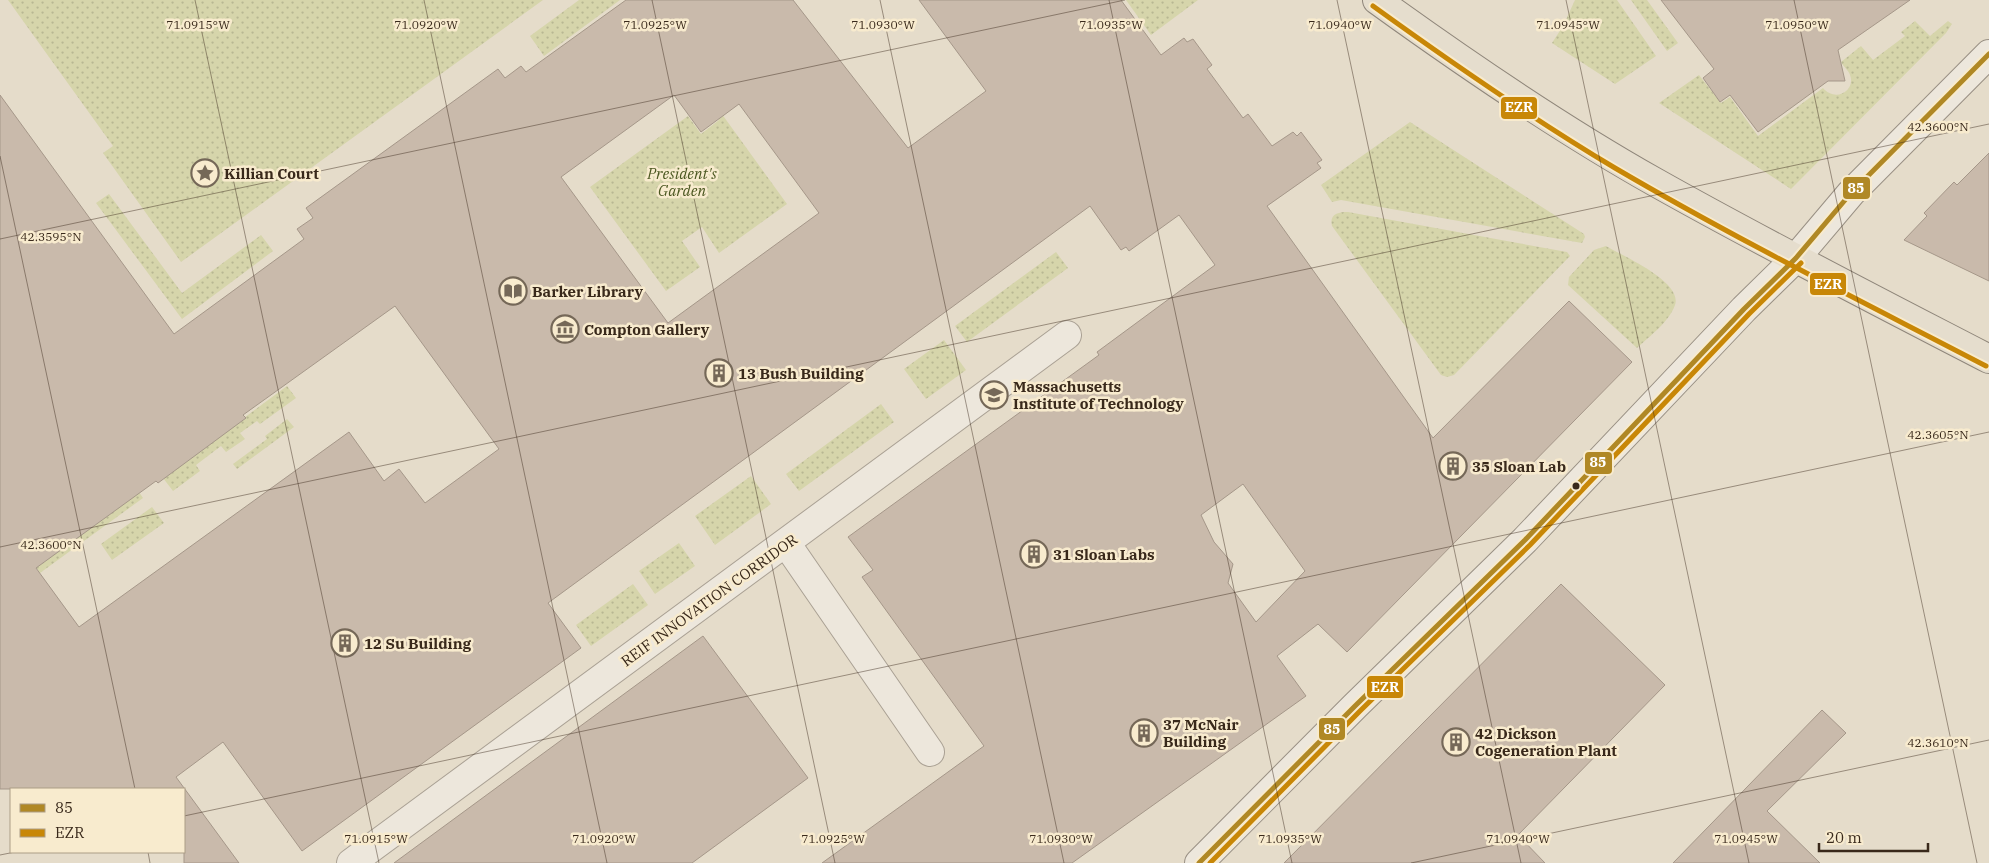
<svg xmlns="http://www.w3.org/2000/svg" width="1989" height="863" viewBox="0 0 1989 863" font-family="'IBM Plex Serif',serif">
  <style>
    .grass { fill: url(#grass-dots) }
    .building { fill: #c9baab; stroke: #a59789; fill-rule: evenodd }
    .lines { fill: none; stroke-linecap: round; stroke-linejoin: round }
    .pedestrian-casing { stroke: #aaa194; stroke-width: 30 }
    .secondary-casing { stroke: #999084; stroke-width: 30 }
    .primary-casing { stroke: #8f867a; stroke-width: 30 }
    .pedestrian { stroke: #ede7dc; stroke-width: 28 }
    .secondary { stroke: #ede7dc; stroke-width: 28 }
    .primary { stroke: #e5ddcd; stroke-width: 28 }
    .bus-1-casing { stroke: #f8ebce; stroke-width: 9 }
    .bus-2-casing { stroke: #f8ebce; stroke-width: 9 }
    .bus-1 { stroke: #b08825; stroke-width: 5 }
    .bus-2 { stroke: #c88707; stroke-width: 5 }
    .ticks { fill: none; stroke: #39291b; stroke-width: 1; stroke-opacity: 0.45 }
    .bus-dot { fill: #39291b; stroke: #f8ebce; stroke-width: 2 }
    .labels { text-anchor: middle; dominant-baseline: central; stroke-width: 5; stroke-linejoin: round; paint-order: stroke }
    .poi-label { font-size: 15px; font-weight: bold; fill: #39291b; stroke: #f8ebce; text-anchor: start }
    .park-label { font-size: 15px; font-style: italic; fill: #4b5720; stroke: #f8ebce }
    .street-label { font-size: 15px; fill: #39291b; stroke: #f8ebce }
    .ticks-label { font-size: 12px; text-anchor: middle; fill: #39291b; stroke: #f8ebce; stroke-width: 5; stroke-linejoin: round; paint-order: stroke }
    .line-badge { stroke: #f8ebce; stroke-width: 2 }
    .badge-label { font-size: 14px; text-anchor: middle; font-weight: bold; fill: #fff }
  </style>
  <defs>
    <pattern id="grass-dots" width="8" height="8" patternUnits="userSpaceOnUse" patternTransform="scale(1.25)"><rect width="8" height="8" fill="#d6d5ab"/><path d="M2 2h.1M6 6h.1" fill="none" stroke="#b8b793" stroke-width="1.8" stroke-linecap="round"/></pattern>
  </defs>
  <rect width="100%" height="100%" fill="#e5dcca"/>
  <!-- grass -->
  <g class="grass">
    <path d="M8 0H543L181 262 103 153 113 146Z"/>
    <path d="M579 0H620L544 56 530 36Z"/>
    <path d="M1126 0H1198L1151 35Z"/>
    <path d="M1575 0H1617L1656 56 1615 84 1552 43 1563 26Z"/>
    <path d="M1631 0H1647L1678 43 1667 51Z"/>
    <path d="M1915 21 1930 36 1948 21 1952 24 1946 33 1791 189 1659 103 1699 75 1721 103 1730 97 1758 136 1823 88C1836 103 1856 90 1850 75 1849 71 1843 66 1841 62L1861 46 1873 60 1905 36 1901 32Z"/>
    <path d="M711 99 787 204 719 253 702 227 682 241 700 267 666 291 590 187 688 116 701 134 719 120 707 102Z"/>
    <path d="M1410 122 1584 234 1585 237 1582 243 1341 200 1332 202 1321 185Z"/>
    <path d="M109 194 182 293 261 235 273 251 182 319 96 203Z"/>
    <path d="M1348 212 1567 252 1570 256 1454 375 1447 377 1441 375 1332 226C1329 214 1338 212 1348 212Z"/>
    <path d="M1606 246C1623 256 1683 282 1675 305 1669 322 1650 336 1637 348L1568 285 1569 277 1594 250Z"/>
    <path d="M1056 252 1068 268 967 342 955 326Z"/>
    <path d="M944 340 966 370 926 399 904 369Z"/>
    <path d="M287 386 296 398 260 424 257 421 240 433 245 439 226 452 221 446 196 465 200 471 173 491 163 478Z"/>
    <path d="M881 404 894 422 799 491 786 474Z"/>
    <path d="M287 419 294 427 237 469 233 464 267 439 265 436Z"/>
    <path d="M751 476 771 504 715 545 695 516Z"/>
    <path d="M139 492 143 498 40 573 36 567Z"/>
    <path d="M152 507 164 523 112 560 101 544Z"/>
    <path d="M679 543 695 566 655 594 639 571Z"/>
    <path d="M633 584 648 605 591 646 576 625Z"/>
  </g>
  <!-- building -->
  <g class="building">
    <path d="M626 0H793L908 148 986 91 919 0H1121L1161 55 1184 38 1187 42 1193 39 1212 65 1207 69 1243 118 1248 114 1272 146 1293 132 1297 136 1301 132 1322 160 1317 163 1321 168 1267 206 1433 438 1569 301 1632 362 1347 652 1318 624 1277 656 1306 696 1072 863H822L984 746 862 577 873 570 848 537 1099 355 1097 352 1215 265 1179 215 1129 251 1126 247 1121 250 1090 206 548 603 581 648 302 851 223 742 176 777 239 863H184V789H0V95L174 334 304 239 297 229 313 218 306 208 498 69 505 78 521 66 526 72ZM674 95 701 132 739 104 819 213 668 323 561 177ZM395 306 499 449 425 503 399 469 384 481 349 432 79 627 36 568 156 481 158 483 246 418 243 415ZM1243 484 1305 571 1256 622 1228 583 1233 564 1214 542 1201 515Z"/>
    <path d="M1661 0H1910L1838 50 1845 81H1828L1758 132 1730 95 1720 102 1703 78 1714 69Z"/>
    <path d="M1989 153V281L1904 240 1927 216 1924 213 1954 182 1957 185Z"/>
    <path d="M1561 584 1665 685 1518 835 1545 863H1284Z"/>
    <path d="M703 636 808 778 692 863H394Z"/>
    <path d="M1822 710 1846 733 1767 811 1820 863H1673Z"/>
  </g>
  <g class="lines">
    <!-- pedestrian casing -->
    <g class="pedestrian-casing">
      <g id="pedestrian">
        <path d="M786 543 930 752"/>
        <path d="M351 863 1067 335"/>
      </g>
    </g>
    <!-- secondary casing -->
    <g class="secondary-casing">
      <path id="secondary" d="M1199 863 1355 706 1525 540 1744 309 1796 258 1851 193 1989 54"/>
    </g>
    <!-- primary casing -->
    <g class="primary-casing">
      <path id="primary" d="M1377 0C1467 65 1559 128 1655 182 1765 244 1877 301 1989 359"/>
    </g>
    <!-- pedestrian -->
    <use href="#pedestrian" class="pedestrian"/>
    <!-- secondary -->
    <use href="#secondary" class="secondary"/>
    <!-- primary -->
    <use href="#primary" class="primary"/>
    <!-- bus-1 casing -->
    <g class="bus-1-casing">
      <path id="bus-1" d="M1199 863 1355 706 1525 540 1744 309 1796 258 1851 193 1989 54"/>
    </g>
    <!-- bus-2 casing -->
    <g class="bus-2-casing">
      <g id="bus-2">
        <path d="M1373 6C1452 63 1531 118 1615 168 1736 239 1861 301 1986 366"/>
        <path d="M1210 863 1360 711 1530 545 1749 314 1801 263"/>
      </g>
    </g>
    <!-- bus-1 -->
    <use href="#bus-1" class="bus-1"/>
    <!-- bus-2 -->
    <use href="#bus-2" class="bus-2"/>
  </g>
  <!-- ticks -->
  <path class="ticks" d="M195 0 379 863M424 0 607 863M652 0 835 863M880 0 1064 863M1109 0 1292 863M1337 0 1521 863M1566 0 1749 863M1794 0 1977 863M0 156 135 789M0 239 1125 0M0 547 1989 124M184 816 1989 432M148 852 150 863M0 855 15 852M1411 863 1989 740"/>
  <!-- icons -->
  <defs>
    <g id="sight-ring" transform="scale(1.4375)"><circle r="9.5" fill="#f8ebce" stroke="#756858" stroke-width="1.5"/><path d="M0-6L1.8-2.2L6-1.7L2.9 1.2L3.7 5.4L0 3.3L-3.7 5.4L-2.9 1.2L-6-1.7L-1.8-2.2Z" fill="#756858"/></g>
    <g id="library-ring" transform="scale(1.4375)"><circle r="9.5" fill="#f8ebce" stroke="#756858" stroke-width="1.5"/><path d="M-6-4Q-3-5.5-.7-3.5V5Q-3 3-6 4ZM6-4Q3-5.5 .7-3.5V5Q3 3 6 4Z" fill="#756858"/></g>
    <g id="museum-ring" transform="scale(1.4375)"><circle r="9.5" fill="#f8ebce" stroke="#756858" stroke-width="1.5"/><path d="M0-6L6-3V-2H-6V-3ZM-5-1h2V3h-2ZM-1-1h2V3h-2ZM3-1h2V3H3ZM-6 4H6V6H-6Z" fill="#756858"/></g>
    <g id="building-ring" transform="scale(1.4375)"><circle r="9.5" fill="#f8ebce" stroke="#756858" stroke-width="1.5"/><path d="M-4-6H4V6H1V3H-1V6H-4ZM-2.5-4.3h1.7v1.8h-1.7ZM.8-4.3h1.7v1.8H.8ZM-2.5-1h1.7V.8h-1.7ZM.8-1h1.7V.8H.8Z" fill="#756858"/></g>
    <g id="university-ring" transform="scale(1.4375)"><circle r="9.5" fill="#f8ebce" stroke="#756858" stroke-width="1.5"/><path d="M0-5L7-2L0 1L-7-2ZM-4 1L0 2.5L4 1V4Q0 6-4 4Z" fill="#756858"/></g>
  </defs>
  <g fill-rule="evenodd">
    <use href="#sight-ring" x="205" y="173"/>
    <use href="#library-ring" x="513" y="291"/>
    <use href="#museum-ring" x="565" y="329"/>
    <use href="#building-ring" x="719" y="373"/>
    <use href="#university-ring" x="994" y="395"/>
    <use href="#building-ring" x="1453" y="466"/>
    <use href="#building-ring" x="1034" y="554"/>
    <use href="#building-ring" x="345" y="643"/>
    <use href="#building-ring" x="1144" y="733"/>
    <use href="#building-ring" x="1456" y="742"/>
  </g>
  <!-- markers -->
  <circle class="bus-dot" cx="1576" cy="486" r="4.5"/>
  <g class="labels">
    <!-- poi labels -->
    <g class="poi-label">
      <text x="224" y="173">Killian Court</text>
      <text x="532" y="291">Barker Library</text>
      <text x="584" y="329">Compton Gallery</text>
      <text x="738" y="373">13 Bush Building</text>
      <text x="1013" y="386">Massachusetts<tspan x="1013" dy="17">Institute of Technology</tspan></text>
      <text x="1472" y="466">35 Sloan Lab</text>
      <text x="1053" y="554">31 Sloan Labs</text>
      <text x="364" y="643">12 Su Building</text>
      <text x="1163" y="724">37 McNair<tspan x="1163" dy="17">Building</tspan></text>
      <text x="1475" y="733">42 Dickson<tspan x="1475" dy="17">Cogeneration Plant</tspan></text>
    </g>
    <!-- park labels -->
    <g class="park-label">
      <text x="682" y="173">President's<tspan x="682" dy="17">Garden</tspan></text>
    </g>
    <!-- street labels -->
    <g class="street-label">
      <text transform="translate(709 600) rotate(-36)">REIF INNOVATION CORRIDOR</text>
    </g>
  </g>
  <g class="ticks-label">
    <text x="198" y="29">71.0915°W</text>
    <text x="426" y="29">71.0920°W</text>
    <text x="655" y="29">71.0925°W</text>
    <text x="883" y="29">71.0930°W</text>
    <text x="1111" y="29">71.0935°W</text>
    <text x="1340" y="29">71.0940°W</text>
    <text x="1568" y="29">71.0945°W</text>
    <text x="1797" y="29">71.0950°W</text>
    <text x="1938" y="131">42.3600°N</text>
    <text x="51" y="241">42.3595°N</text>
    <text x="1938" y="439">42.3605°N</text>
    <text x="51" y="549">42.3600°N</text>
    <text x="1938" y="747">42.3610°N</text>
    <text x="376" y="843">71.0915°W</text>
    <text x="604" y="843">71.0920°W</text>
    <text x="833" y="843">71.0925°W</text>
    <text x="1061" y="843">71.0930°W</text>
    <text x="1290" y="843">71.0935°W</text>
    <text x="1518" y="843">71.0940°W</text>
    <text x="1746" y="843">71.0945°W</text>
  </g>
  <g class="line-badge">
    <rect x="1500" y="96" width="38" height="24" rx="5" fill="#c88707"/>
    <rect x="1842" y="176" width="29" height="24" rx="5" fill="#b08825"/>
    <rect x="1809" y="272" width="38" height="24" rx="5" fill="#c88707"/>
    <rect x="1584" y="451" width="29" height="24" rx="5" fill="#b08825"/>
    <rect x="1366" y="675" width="38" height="24" rx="5" fill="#c88707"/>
    <rect x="1318" y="717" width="28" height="24" rx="5" fill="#b08825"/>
  </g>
  <g class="badge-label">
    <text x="1519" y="112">EZR</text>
    <text x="1856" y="193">85</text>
    <text x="1828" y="289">EZR</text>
    <text x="1598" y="467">85</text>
    <text x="1385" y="692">EZR</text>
    <text x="1332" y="734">85</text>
  </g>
  <!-- legend -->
  <rect x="10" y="788" width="175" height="65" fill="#f8ebce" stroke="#ac9d86"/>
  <rect x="20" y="804" width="25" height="8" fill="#b08825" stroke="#ac9d86"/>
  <text x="55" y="813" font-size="15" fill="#39291b">85</text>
  <rect x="20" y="829" width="25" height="8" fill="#c88707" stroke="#ac9d86"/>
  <text x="55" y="838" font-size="15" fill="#39291b">EZR</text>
  <!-- scale -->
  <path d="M1819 843v8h109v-8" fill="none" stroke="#39291b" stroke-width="2.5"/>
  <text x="1826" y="843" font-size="15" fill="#39291b" stroke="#f8ebce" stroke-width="4" paint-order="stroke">20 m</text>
</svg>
